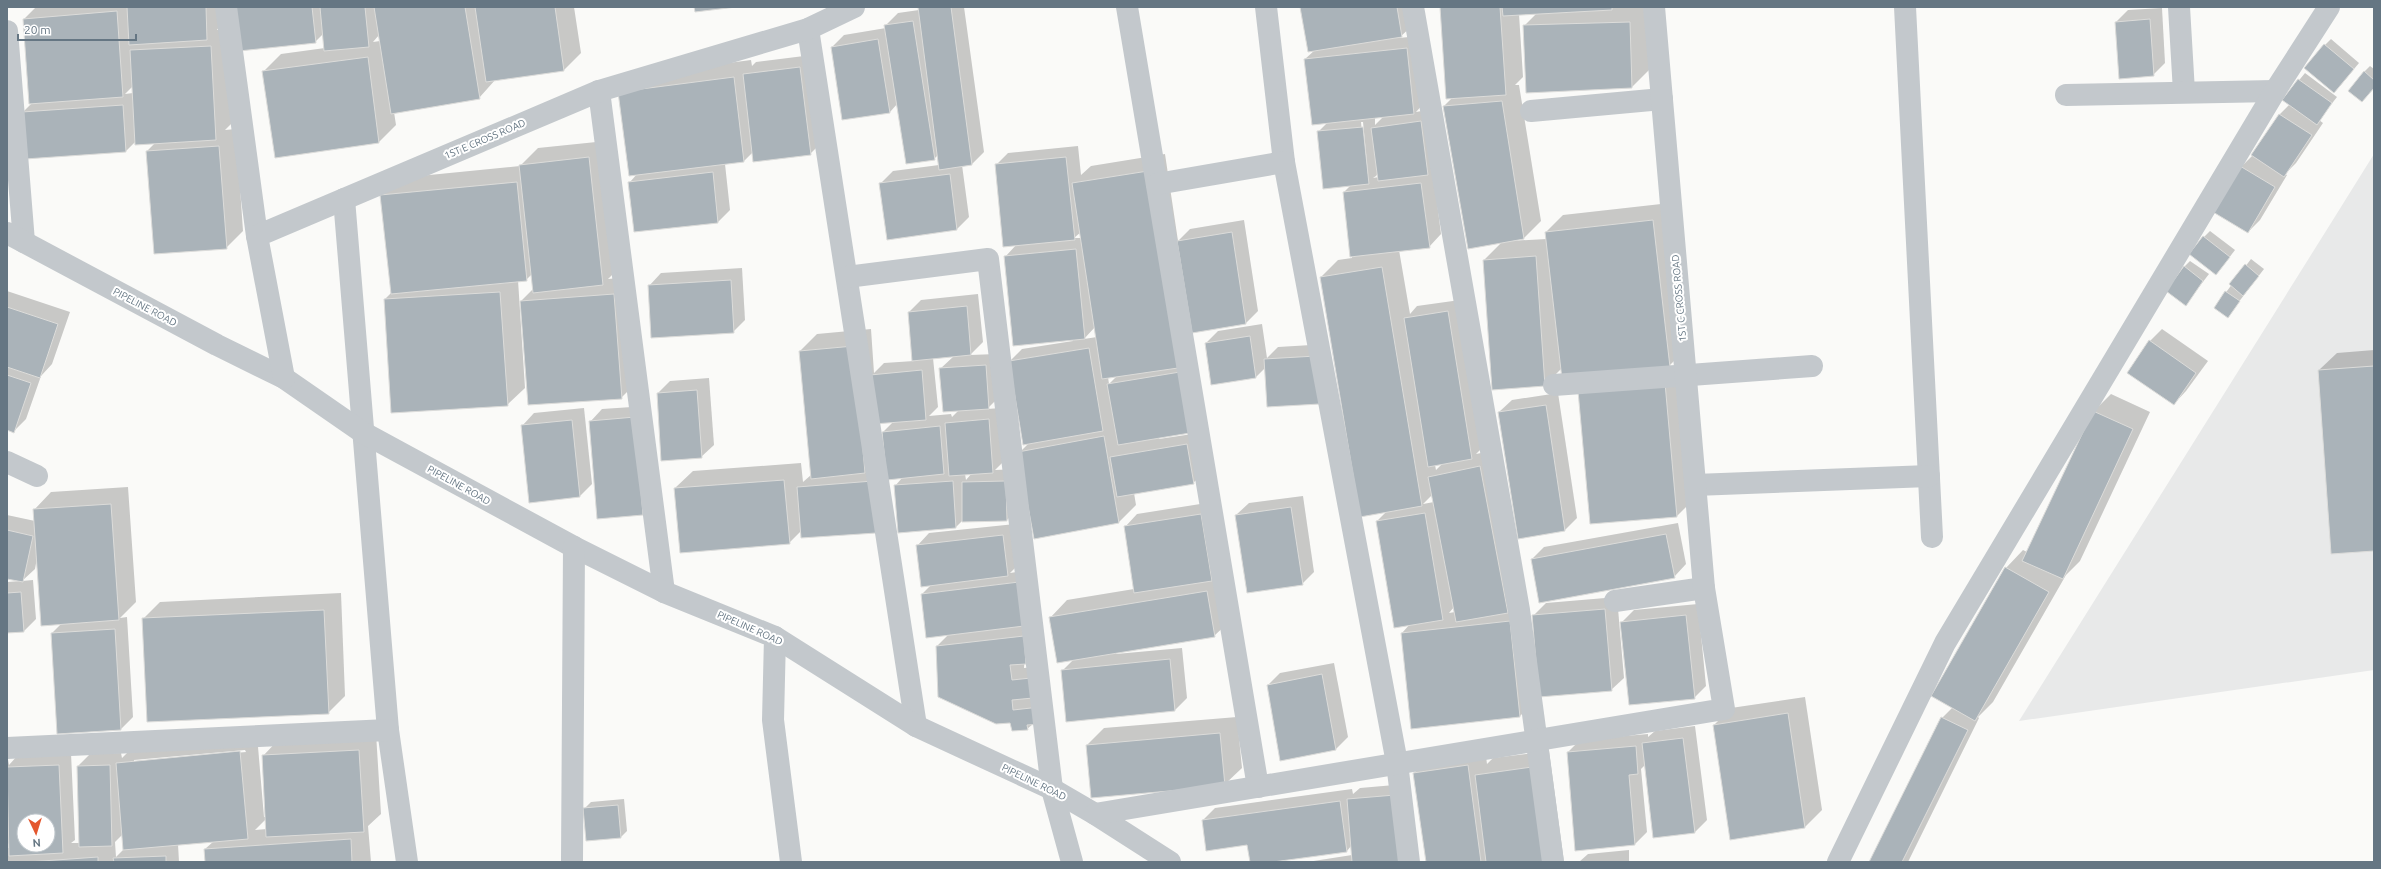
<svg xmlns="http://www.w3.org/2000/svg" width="2381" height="869" viewBox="0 0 2381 869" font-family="Ubuntu,sans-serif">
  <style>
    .built { fill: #e8e9e9 }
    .shadow { fill: #0003; fill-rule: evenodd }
    .building { fill: #aab3b9; stroke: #dcdcda; fill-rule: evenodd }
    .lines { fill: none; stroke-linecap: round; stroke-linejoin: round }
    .minor { stroke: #c3c8cc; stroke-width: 22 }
    .labels { text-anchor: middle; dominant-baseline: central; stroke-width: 4; stroke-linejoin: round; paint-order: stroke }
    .street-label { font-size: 10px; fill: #657683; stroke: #fff }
  </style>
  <rect width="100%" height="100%" fill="#fafaf8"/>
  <!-- built -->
  <path class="built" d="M2374 154V670L2019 721 2331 223Z"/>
  <!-- shadow -->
  <g class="shadow">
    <path d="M36 7H218L219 27 217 30 228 29 233 122 225 130 236 129 243 231 226 248 147 151 156 142 136 141 126 151 26 158 23 112 32 103H30L24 19ZM133 86V93L125 94Z"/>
    <path d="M235 7H574L581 53 564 70 496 79 479 98 394 112 396 125 379 142 263 72 281 54 325 48 324 33 315 42ZM379 35 380 41 373 42Z"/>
    <path d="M919 7H964L984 152 972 164 962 165 969 217 957 229 888 239 881 183 893 171 939 165 938 155 934 159 898 103 890 112 832 47 844 35 886 28V25L898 13 919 10Z"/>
    <path d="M1301 7H1411L1414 24 1399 38 1419 36 1426 101 1416 112 1433 109 1440 162 1431 171H1433L1441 234 1429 247 1399 250 1410 314 1417 306 1460 300 1484 446 1476 454 1497 450 1537 699 1520 716 1402 633 1410 624 1377 521 1387 511 1321 277 1338 260 1352 258 1344 192 1351 185 1318 132 1327 123 1305 59 1315 50ZM1384 116 1375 125V117ZM1361 122H1363L1368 174H1366ZM1378 173 1379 177 1373 178 1376 176ZM1443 463 1436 470 1435 465ZM1433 494 1434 502 1423 504ZM1454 607 1455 612 1449 613Z"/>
    <path d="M1441 7H1647L1649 70 1632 87 1524 26 1537 13 1519 14 1523 77 1515 85H1519L1541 221 1524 238 1509 241 1547 239 1546 232 1563 215 1670 203 1686 349 1668 367 1682 366 1694 499 1677 516 1591 523 1579 391 1562 368 1545 385 1484 260 1502 242 1468 248 1444 106 1452 98Z"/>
    <path d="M2162 8 2165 63 2153 75 2116 22 2128 10Z"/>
    <path d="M2331 39 2359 63 2340 86 2325 45Z"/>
    <path d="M812 55 822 142 810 154 753 152 744 161 725 164 730 210 718 222 630 182 637 174V75L751 60 752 66 756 62Z"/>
    <path d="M2370 66 2374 69V88L2364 72Z"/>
    <path d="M2305 73 2337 97 2319 120 2323 123 2296 163 2285 174 2287 175 2260 220 2248 232 2241 167 2253 155 2279 115 2290 104 2283 100Z"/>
    <path d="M606 141 620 267 608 279 631 277 639 380 621 398 521 301 533 289 532 274 526 280H518L525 388 507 405 385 299 391 293 381 195 399 178 520 166 538 148Z"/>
    <path d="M1078 146 1081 175 1091 166 1165 154 1178 241 1190 229 1244 220 1258 311 1246 323 1192 332 1158 437 1159 439 1199 433 1206 471 1193 483 1134 493 1136 505 1119 522 1035 538 1019 453 1029 443 1010 361 1022 349 1073 341 1005 257 1017 244 996 165 1008 153ZM1081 232 1082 238H1074ZM1095 327 1097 337 1084 339ZM1117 376 1109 384 1108 377Z"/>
    <path d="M2210 231 2235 250 2222 267 2204 237Z"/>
    <path d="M2251 259 2264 269 2228 316 2215 307Z"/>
    <path d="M2190 261 2209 274 2186 304 2184 267Z"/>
    <path d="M742 268 745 320 733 332 649 286 661 273Z"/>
    <path d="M7 291 70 312 52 364 41 376 26 419 14 431 7 429Z"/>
    <path d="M978 294 983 342 970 355 997 354 1000 396 987 409 1001 408 1005 460 995 470 1018 469 1019 507 1007 520 962 521 956 527 895 486 902 478 883 432 893 422 879 423 885 470 801 531 789 543 675 488 693 471 801 463 803 482 811 475 800 351 817 334 871 329 874 373 884 363 914 361 909 312 921 300ZM954 356 940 369 959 410 952 417 951 414 929 416 938 407 933 358ZM972 473 966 480 965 474Z"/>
    <path d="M1262 324 1267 358 1278 347 1328 344 1331 390 1266 367 1256 377 1206 343 1218 331Z"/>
    <path d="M2162 329 2208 361 2186 391 2174 404 2150 341Z"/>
    <path d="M2374 350V550L2319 370 2337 353Z"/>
    <path d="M709 378 714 445 701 457 658 393 670 381Z"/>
    <path d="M1558 393 1577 518 1565 530 1499 412 1512 400Z"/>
    <path d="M2111 394 2150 412 2080 561 2066 575 1993 702 1978 717 1979 718 1908 862H1870L1942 718 1953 707 1933 696 2006 568 2023 550 2027 552 2094 411Z"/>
    <path d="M647 406 642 514 590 422 602 409Z"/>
    <path d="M584 408 592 484 580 496 530 502 522 426 534 413Z"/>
    <path d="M128 487 136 602 120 618 127 617 133 717 121 729 52 633 62 623 37 558 35 569 22 581 33 580 36 619 24 631 7 632V582L21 581 7 578V515L35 521 34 510 51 492Z"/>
    <path d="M1303 496 1314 572 1302 584 1236 515 1249 503Z"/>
    <path d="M1213 502 1232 619 1214 636 1116 653V654L1182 648 1187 698 1175 710 1062 671 1073 660 1050 618 1067 600 1134 589 1125 527 1137 514Z"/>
    <path d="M1678 523 1686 564 1674 577 1532 559 1544 547Z"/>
    <path d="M1015 524 1020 563 1010 573 1031 570 1024 668 1042 666 1033 724 1027 729 1011 721 937 646 949 634 922 594 931 585 917 546 929 533Z"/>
    <path d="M341 593 345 696 328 713 143 619 160 602Z"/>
    <path d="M1617 597 1624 678 1611 690 1534 615 1546 603Z"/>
    <path d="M1698 604 1706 686 1694 698 1622 622 1634 610Z"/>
    <path d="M1334 663 1348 737 1336 749 1268 685 1280 673Z"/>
    <path d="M1805 697 1822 810 1805 827 1731 839 1714 725 1731 708Z"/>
    <path d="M1237 717 1242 768 1224 785 1087 745 1104 728Z"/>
    <path d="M1695 726 1707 820 1695 832 1645 765 1641 769 1647 832 1634 845 1568 752 1580 740 1648 734V737L1655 731Z"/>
    <path d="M376 733 381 814 368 826 371 862H206L205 849 214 841 178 844 179 862H7V848H10L9 843 7 845V754L9 765 18 755 71 753 75 840 71 843H80L78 766 90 754 121 753 122 758 134 746 257 735 264 817H266L263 756 280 738ZM245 750 246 752 134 762V760ZM266 819 267 829 255 830ZM24 821H48V845H24ZM123 834 124 849 116 857 115 842Z"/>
    <path d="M1485 749 1487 764 1493 758 1549 751 1564 862H1427L1414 773 1431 756Z"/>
    <path d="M1406 784 1413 862H1307L1352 855 1351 846 1347 851 1266 862H1251L1248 844 1203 820 1215 808 1352 789 1353 794 1360 788Z"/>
    <path d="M624 799 627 831 621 837 585 808 591 802Z"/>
    <path d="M1629 850V862H1579L1588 854Z"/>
  </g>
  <!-- building -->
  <g class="building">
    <path d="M127 7H206L207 40 129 45Z"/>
    <path d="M234 7H312L316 43 239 51Z"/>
    <path d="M320 7H365L369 47 324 51Z"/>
    <path d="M374 7H465L480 99 391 114Z"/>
    <path d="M475 7H555L564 71 486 82Z"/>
    <path d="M694 7H736L695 12Z"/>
    <path d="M918 7H951L972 165 939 170Z"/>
    <path d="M1300 7H1397L1402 37 1308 52Z"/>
    <path d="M1440 7H1500L1506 95 1446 99Z"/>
    <path d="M1502 7H1612V10L1503 16Z"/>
    <path d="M117 11 123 97 29 104 23 19Z"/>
    <path d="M2150 19 2154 76 2119 79 2115 22Z"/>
    <path d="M913 21 935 160 906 164 884 25Z"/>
    <path d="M1630 22 1632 88 1526 93 1523 25Z"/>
    <path d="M878 39 890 113 842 120 831 47Z"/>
    <path d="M2324 44 2354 69 2334 93 2304 68Z"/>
    <path d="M211 46 216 140 135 145 130 50Z"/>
    <path d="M1407 48 1414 114 1312 125 1304 59Z"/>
    <path d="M368 57 379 143 275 158 262 71Z"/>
    <path d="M800 67 811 155 753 162 743 74Z"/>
    <path d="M2364 71 2374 80V88L2362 102 2348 91Z"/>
    <path d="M734 77 744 162 629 176 618 92Z"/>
    <path d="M2298 79 2332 103 2317 125 2282 100Z"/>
    <path d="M1502 101 1524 239 1468 249 1443 106Z"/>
    <path d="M123 105 126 152 25 159 22 112Z"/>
    <path d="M2279 114 2312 135 2284 177 2251 155Z"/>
    <path d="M1421 121 1428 175 1378 181 1371 128Z"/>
    <path d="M1363 127 1369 184 1323 189 1317 131Z"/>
    <path d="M219 146 227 249 154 254 146 151Z"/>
    <path d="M589 157 603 285 533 293 519 165Z"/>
    <path d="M1066 157 1075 240 1003 247 995 164Z"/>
    <path d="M2240 166 2275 187 2248 233 2213 212Z"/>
    <path d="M1148 171 1178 368 1102 379 1072 183Z"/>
    <path d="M713 172 718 223 634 232 628 182Z"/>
    <path d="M950 174 957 230 887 240 879 183Z"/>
    <path d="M517 182 527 281 391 294 380 195Z"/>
    <path d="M1421 183 1430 248 1350 257 1343 192Z"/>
    <path d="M1653 220 1670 367 1562 379 1545 232Z"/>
    <path d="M1232 232 1246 324 1192 333 1177 241Z"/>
    <path d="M2203 236 2230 257 2216 275 2189 254Z"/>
    <path d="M1076 249 1085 339 1013 346 1004 256Z"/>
    <path d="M1536 256 1545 386 1492 390 1483 260Z"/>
    <path d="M2245 264 2259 276 2243 296 2229 284Z"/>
    <path d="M2184 266 2203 281 2186 306 2166 291Z"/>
    <path d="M1382 267 1422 506 1360 517 1320 277Z"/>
    <path d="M731 280 734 333 651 338 648 285Z"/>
    <path d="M2225 291 2240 301 2228 318 2214 308Z"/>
    <path d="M500 292 508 406 391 413 384 299Z"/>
    <path d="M614 294 622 399 528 405 520 301Z"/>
    <path d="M967 306 971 355 912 361 908 312Z"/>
    <path d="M7 307 58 324 40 378 7 367Z"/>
    <path d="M1448 311 1472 459 1428 467 1404 318Z"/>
    <path d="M1250 336 1256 378 1211 385 1205 343Z"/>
    <path d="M2149 340 2196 373 2174 405 2127 373Z"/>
    <path d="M854 346 865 473 811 479 799 351Z"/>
    <path d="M1089 348 1103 431 1023 445 1009 361Z"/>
    <path d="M1316 356 1320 404 1267 407 1264 359Z"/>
    <path d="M986 365 989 409 943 412 939 368Z"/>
    <path d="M2374 366V551L2331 554 2318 370Z"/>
    <path d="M922 370 926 420 874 424 870 375Z"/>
    <path d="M1180 372 1190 433 1118 445 1107 384Z"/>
    <path d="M7 375 31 383 14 433 7 430Z"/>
    <path d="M1665 383 1677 517 1590 524 1578 391Z"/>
    <path d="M697 390 702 458 661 461 657 393Z"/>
    <path d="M1546 405 1565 531 1518 539 1498 412Z"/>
    <path d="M2093 411 2133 429 2063 579 2022 561Z"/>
    <path d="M635 417 643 515 597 519 589 421Z"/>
    <path d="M989 419 993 473 949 476 945 423Z"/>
    <path d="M572 420 580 497 529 503 521 425Z"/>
    <path d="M940 426 944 474 887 480 882 432Z"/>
    <path d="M1104 436 1119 523 1034 539 1018 452Z"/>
    <path d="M1187 444 1194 484 1117 497 1110 457Z"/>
    <path d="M1480 466 1508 613 1456 622 1428 477Z"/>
    <path d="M784 480 790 544 680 553 674 488Z"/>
    <path d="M873 481 876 533 801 538 797 487Z"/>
    <path d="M953 481 956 528 898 533 894 485Z"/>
    <path d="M1006 481 1007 521 962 522V482Z"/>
    <path d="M111 504 119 620 41 626 33 509Z"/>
    <path d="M1291 507 1303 585 1247 593 1235 515Z"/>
    <path d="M1425 513 1443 620 1394 628 1376 521Z"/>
    <path d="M1201 514 1212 581 1134 593 1124 526Z"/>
    <path d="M7 530 33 536 23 582 7 579Z"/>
    <path d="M1666 534 1675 578 1539 603 1531 559Z"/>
    <path d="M1003 535 1008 576 921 587 916 545Z"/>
    <path d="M2005 567 2049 592 1975 721 1931 696Z"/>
    <path d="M1019 582 1024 626 926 638 921 594Z"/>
    <path d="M1207 591 1215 637 1057 663 1049 617Z"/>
    <path d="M21 592 24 632 7 633V593Z"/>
    <path d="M1605 609 1612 691 1539 697 1532 615Z"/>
    <path d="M324 610 329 714 147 722 142 618Z"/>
    <path d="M1686 615 1695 699 1629 705 1620 622Z"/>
    <path d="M1510 621 1520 717 1411 729 1401 633Z"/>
    <path d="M115 629 121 730 57 734 51 633Z"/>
    <path d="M1024 636 1026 664 1010 665 1012 680 1031 678 1033 698 1012 700 1013 710 1040 707 1042 724 1027 725 1028 730 1012 731 1010 723 996 724 938 697 936 646Z"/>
    <path d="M1170 659 1175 711 1066 722 1061 670Z"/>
    <path d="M1322 674 1336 750 1280 761 1267 685Z"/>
    <path d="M1788 713 1805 828 1730 840 1713 725Z"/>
    <path d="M1941 717 1968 730 1902 862H1869Z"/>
    <path d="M1220 733 1225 786 1091 798 1086 745Z"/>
    <path d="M1683 738 1695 833 1653 838 1642 743Z"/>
    <path d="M1636 746 1638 774 1629 775 1635 845 1575 851 1567 752Z"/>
    <path d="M359 750 364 832 266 837 262 755Z"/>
    <path d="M240 751 248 839 123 850 116 763Z"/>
    <path d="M59 765 63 853 9 856 7 767ZM24 821H48V845H24Z"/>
    <path d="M110 765 112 846 79 847 77 766Z"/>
    <path d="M1468 765 1481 862H1426L1413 773Z"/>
    <path d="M1532 767 1545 862H1486L1475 775Z"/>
    <path d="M1395 795 1400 862H1352L1347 799Z"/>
    <path d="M1340 801 1347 852 1273 862H1250L1247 845 1206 851 1202 820Z"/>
    <path d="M618 805 621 838 586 841 583 808Z"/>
    <path d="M351 839 352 862H205L204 849Z"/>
    <path d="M166 856V862H114L113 858Z"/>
    <path d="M98 857V862H28Z"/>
  </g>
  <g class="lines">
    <!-- minor -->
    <g class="minor">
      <path d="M226 7 257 236"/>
      <path d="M1127 7 1258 787"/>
      <path d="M1266 7 1284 162 1397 763 1409 862"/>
      <path d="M1413 7 1519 610 1553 862"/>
      <path d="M1905 7 1932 537"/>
      <path d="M2179 7 2184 92"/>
      <path d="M808 29 916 726"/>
      <path d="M7 31 24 242"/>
      <path d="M599 91 664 592"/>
      <path d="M2066 95 2275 91"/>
      <path d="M1531 111 1662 99"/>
      <path d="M1157 184 1284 162"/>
      <path d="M344 199 388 730 407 862"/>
      <path d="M7 233 217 345 284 378 362 432 574 547 664 592 775 637 916 726 1052 789 1095 814 1170 862"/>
      <path d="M847 277 988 259 1052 789 1072 862"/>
      <path d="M284 378 257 236 599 91 808 29 854 7"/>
      <path d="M1554 385 1812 366"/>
      <path d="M7 462 37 476"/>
      <path d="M1695 485 1929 476"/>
      <path d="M1615 601 1704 588"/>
      <path d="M775 637 773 720 791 862"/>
      <path d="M7 748 388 730"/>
      <path d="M1095 814 1724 709 1704 588 1654 7"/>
      <path d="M572 861 574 547"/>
      <path d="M1838 862 1945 643 2275 91 2329 7"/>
    </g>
  </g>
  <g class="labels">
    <!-- street labels -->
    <g class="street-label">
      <text transform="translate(485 139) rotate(-23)">1ST E CROSS ROAD</text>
      <text transform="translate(1679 298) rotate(-95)">1ST C CROSS ROAD</text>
      <text transform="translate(145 307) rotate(28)">PIPELINE ROAD</text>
      <text transform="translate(459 485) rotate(29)">PIPELINE ROAD</text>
      <text transform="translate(750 628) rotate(24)">PIPELINE ROAD</text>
      <text transform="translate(1034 782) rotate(26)">PIPELINE ROAD</text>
    </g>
  </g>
  <!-- border -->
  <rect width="2381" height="869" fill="none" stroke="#657683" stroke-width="16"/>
  <!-- north arrow -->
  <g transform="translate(36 833) rotate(176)"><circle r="19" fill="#ffffff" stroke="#c1c8cd"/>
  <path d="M0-3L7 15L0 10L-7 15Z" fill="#e4572e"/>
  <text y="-6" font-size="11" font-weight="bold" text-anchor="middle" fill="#657683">N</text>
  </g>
  <!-- scale -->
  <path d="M18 34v6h118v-6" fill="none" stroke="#657683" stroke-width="2"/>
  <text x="24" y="34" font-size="12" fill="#657683" stroke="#ffffff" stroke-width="3" paint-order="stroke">20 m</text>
</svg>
